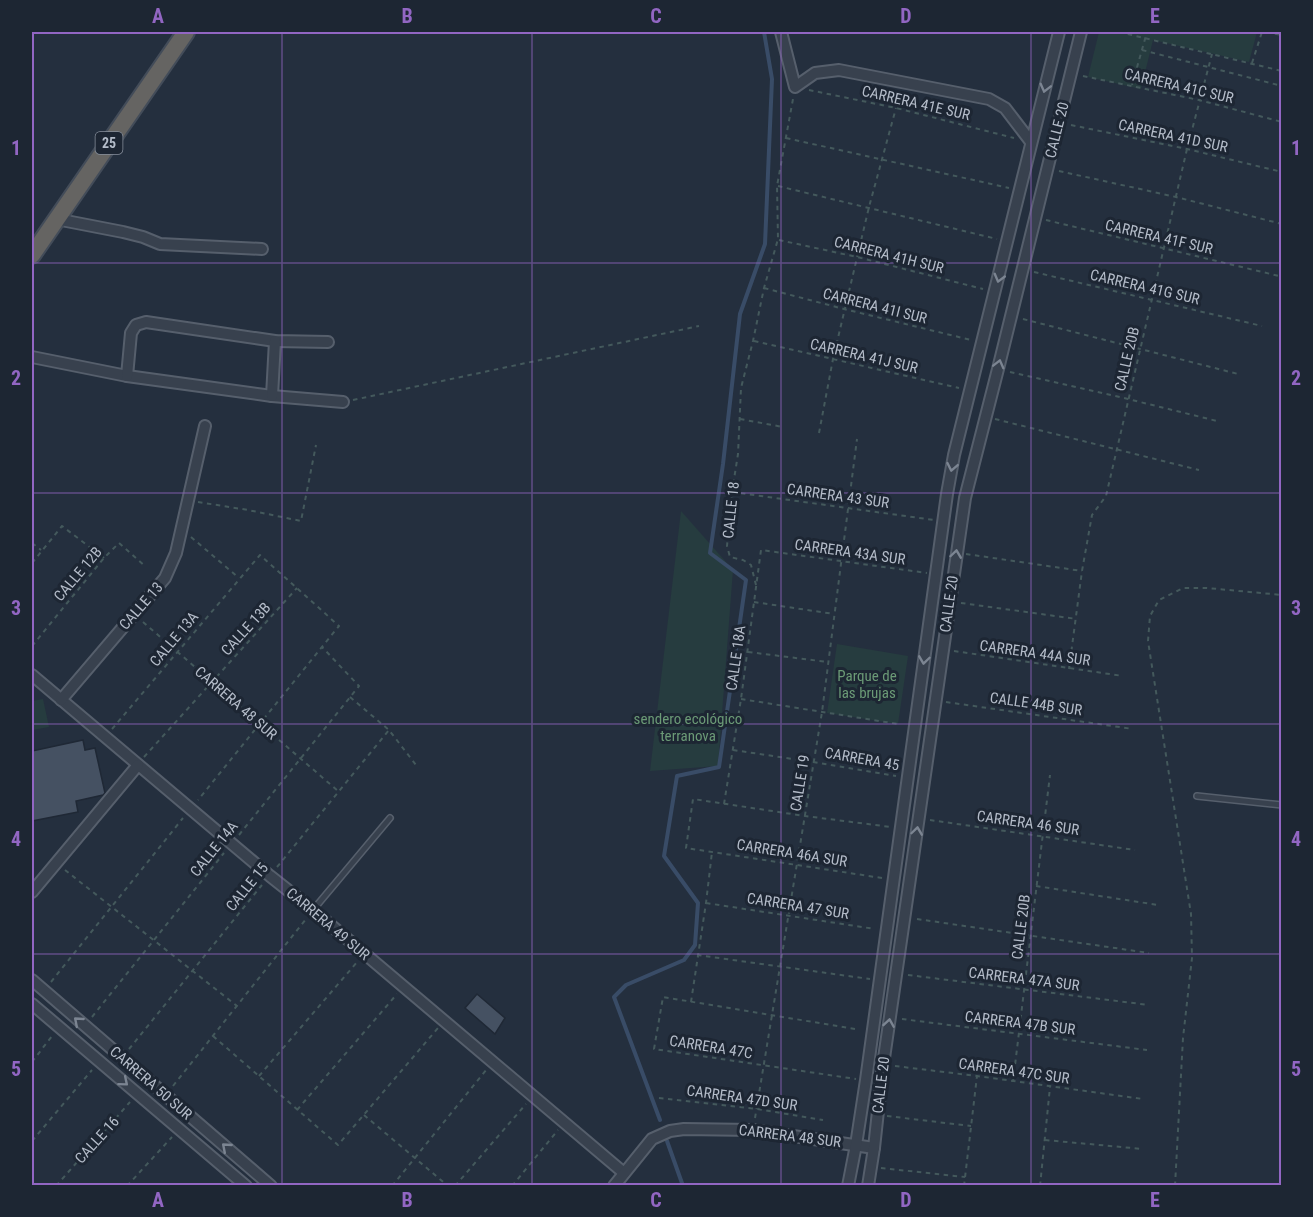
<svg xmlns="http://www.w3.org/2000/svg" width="1313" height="1217" viewBox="0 0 1313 1217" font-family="'Roboto Condensed',sans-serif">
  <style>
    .green { fill: #263c3f }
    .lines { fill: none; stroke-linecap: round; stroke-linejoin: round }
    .stream { stroke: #394c67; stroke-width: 4 }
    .building { fill: #455162; stroke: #1f2835; stroke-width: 1.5 }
    .service-casing { stroke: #565f6c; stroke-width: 8 }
    .minor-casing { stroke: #565f6c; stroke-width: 14 }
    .trunk-casing { stroke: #434c59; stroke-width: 20 }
    .path { stroke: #44595c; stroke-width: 2; stroke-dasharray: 4.5 4.5; stroke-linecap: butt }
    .service { stroke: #38414e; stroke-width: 5 }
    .minor { stroke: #38414e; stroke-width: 10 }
    .trunk { stroke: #656462; stroke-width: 16 }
    .oneway { stroke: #7c8592 }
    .grid { fill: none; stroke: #9266c3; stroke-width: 1.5; stroke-opacity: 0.55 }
    .labels { text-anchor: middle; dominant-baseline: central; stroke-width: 6; stroke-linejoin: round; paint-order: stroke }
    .shield { fill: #1d2633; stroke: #878f9c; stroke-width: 1.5 }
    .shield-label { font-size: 14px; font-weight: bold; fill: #b4bcc9 }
    .street-label { font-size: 15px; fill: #b4bcc9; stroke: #1d2633 }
    .park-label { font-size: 15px; fill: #6b9a76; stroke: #1d2633 }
    .neatline { fill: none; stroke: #9266c3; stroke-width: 2 }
    .grid-label { font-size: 20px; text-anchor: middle; font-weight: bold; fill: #9266c3 }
  </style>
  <rect width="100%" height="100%" fill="#242f3e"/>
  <!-- green -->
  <g class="green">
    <path d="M1099 32H1257L1249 62 1153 40 1141 89 1088 77Z"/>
    <path d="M681 511 733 570 718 766 650 771Z"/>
    <path d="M837 644 908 656 898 724 827 713Z"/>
    <path d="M43 699 49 727 32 730V701Z"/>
  </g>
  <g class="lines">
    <!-- stream -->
    <g class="stream">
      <path d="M660 1120 614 997 626 985 684 960 695 945 698 903 664 856 677 776 719 767 746 580 710 553 723 464 740 314 765 244 772 79 764 32"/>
      <path d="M667 1141 683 1186"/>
    </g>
  </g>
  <!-- building -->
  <g class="building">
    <path d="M83 740 85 750 95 748 105 793 103 795 76 801 78 812 32 821V751Z"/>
    <path d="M477 994 505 1018 495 1034 465 1008Z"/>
  </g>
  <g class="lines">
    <!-- service casing -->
    <g class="service-casing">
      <g id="service">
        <path d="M1197 796 1282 805"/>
        <path d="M313 910 390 818"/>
      </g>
    </g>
    <!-- minor casing -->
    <g class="minor-casing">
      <g id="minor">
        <path d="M781 32 795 87 815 73 839 70 989 99 1005 108 1031 142"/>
        <path d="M56 219 123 232 143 237 160 244 262 249"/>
        <path d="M32 357 127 376 272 396 343 402"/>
        <path d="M127 376 131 333 136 325 146 322 275 341 328 342"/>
        <path d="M272 396 275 341"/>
        <path d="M32 675 270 876 313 910 624 1173"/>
        <path d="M61 700 165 578 176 553 205 426"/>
        <path d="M32 892 138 765"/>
        <path d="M32 980 271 1186"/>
        <path d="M32 1004 246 1186"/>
        <path d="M614 1186 652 1139 670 1131 684 1129 753 1130 874 1148"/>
        <path d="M848 1186 856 1145 866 1080 947 494 954 455 1059 32"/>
        <path d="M868 1186 874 1148 883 1065 965 498 998 369 1081 32"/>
      </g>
    </g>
    <!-- trunk casing -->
    <g class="trunk-casing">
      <path id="trunk" d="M32 255 186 32"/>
    </g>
    <!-- path -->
    <g class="path">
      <path d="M1119 32 1282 71"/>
      <path d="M1266 32 1282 35"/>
      <path d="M1142 50 1282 86"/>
      <path d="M1252 63 1262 32"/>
      <path d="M1083 76 1199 100 1282 122"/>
      <path d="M1132 85 1147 32"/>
      <path d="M809 90 896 108 1014 138"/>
      <path d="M1071 125 1187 149 1282 172"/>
      <path d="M786 138 1009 188"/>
      <path d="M1059 171 1176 197 1282 224"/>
      <path d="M778 186 997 239"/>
      <path d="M1046 220 1279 276"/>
      <path d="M779 240 857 257 983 289"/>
      <path d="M1034 272 1262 326"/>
      <path d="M764 288 844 309 971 340"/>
      <path d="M1023 319 1238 374"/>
      <path d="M754 341 959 388"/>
      <path d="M1010 372 1128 399 1217 421"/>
      <path d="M353 400 699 326"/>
      <path d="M740 419 783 427"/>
      <path d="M995 419 1199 470"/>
      <path d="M819 433 833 359 869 207 896 108"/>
      <path d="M732 492 934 520"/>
      <path d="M198 502 248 510 301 521 316 445"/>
      <path d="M191 537 239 578"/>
      <path d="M32 543 41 550"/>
      <path d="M966 554 1082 571"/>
      <path d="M32 563 62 526 104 558"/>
      <path d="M756 585 751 565 743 560 730 557 727 546 732 492 738 454 741 388 753 341 764 288 778 239 777 186 793 99"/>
      <path d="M754 602 834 614"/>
      <path d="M961 603 1077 619"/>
      <path d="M143 622 338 791"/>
      <path d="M32 646 104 558 119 543 145 566"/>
      <path d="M954 651 1123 676"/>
      <path d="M748 652 828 662"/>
      <path d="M1069 669 1082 571 1092 515 1106 496 1187 149 1212 54"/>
      <path d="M350 697 389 730 416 765"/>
      <path d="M741 699 898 724"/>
      <path d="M946 702 1133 729"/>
      <path d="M112 729 260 555 339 626 198 800"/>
      <path d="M733 750 813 762 896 776"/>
      <path d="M144 757 297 588"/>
      <path d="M724 804 741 699 761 550 927 573"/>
      <path d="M930 820 1135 850"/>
      <path d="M239 835 359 686 322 647"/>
      <path d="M277 867 389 730"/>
      <path d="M65 870 237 1006"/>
      <path d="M882 878 686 848 693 799 805 816 891 827"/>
      <path d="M1036 886 1158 905"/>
      <path d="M706 903 875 929"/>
      <path d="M917 919 1149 953"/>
      <path d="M697 955 870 979"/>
      <path d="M908 975 1149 1005"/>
      <path d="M51 982 183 818"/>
      <path d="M691 1002 706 903 712 852"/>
      <path d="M92 1017 224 853"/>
      <path d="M902 1019 1147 1050"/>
      <path d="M855 1029 663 997 654 1049 856 1079"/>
      <path d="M213 1036 338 1145 438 1028"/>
      <path d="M129 1049 262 885"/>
      <path d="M32 1062 52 1036"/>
      <path d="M895 1066 977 1076 1143 1099"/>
      <path d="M259 1076 358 961"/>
      <path d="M1013 1082 1050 775"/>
      <path d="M173 1086 306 919"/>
      <path d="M659 1098 757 1109 823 1120"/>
      <path d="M297 1110 397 994"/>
      <path d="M364 1115 448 1186"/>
      <path d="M887 1116 971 1126"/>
      <path d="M755 1118 822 712 857 439"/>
      <path d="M1045 1140 1143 1149"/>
      <path d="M32 1141 92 1070"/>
      <path d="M881 1168 965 1177"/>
      <path d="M56 1186 130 1102"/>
      <path d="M127 1186 172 1137"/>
      <path d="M392 1186 487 1069"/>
      <path d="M455 1186 526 1104"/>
      <path d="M512 1186 558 1130"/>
      <path d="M964 1186 977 1076"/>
      <path d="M1040 1186 1050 1087"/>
      <path d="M1175 1186 1183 1038 1192 958 1191 914 1148 641 1150 616 1159 600 1183 588H1207L1282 595"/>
    </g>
    <!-- service -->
    <use href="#service" class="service"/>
    <!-- minor -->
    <use href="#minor" class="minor"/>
    <!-- trunk -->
    <use href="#trunk" class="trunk"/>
  </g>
  <!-- one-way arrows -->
  <defs><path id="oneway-chevron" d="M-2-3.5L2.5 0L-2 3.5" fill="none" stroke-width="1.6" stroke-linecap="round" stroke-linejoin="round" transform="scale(1.5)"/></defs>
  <g class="oneway">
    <use href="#oneway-chevron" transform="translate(1045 88) rotate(104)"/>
    <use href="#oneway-chevron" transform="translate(999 278) rotate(105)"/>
    <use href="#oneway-chevron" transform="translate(999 364) rotate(-76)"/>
    <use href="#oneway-chevron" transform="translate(952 467) rotate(101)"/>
    <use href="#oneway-chevron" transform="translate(956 554) rotate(-82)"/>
    <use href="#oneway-chevron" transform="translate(924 660) rotate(98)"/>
    <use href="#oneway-chevron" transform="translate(917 831) rotate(-82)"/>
    <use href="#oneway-chevron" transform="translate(78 1021) rotate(-139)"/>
    <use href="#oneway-chevron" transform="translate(889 1023) rotate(-81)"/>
    <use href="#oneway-chevron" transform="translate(124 1082) rotate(40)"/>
    <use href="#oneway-chevron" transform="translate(226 1147) rotate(-139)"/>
  </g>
  <!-- grid -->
  <path class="grid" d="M282 32V1186M532 32V1186M781 32V1186M1031 32V1186M32 263H1282M32 493H1282M32 724H1282M32 954H1282"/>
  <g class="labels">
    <!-- shield labels -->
    <rect class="shield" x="95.5" y="132" width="27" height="22" rx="4.5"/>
    <g class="shield-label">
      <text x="109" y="143">25</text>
    </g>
    <!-- street labels -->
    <g class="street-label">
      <text transform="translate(1179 86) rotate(13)">CARRERA 41C SUR</text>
      <text transform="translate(916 103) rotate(13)">CARRERA 41E SUR</text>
      <text transform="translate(1057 130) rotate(-76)">CALLE 20</text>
      <text transform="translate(1173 136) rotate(12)">CARRERA 41D SUR</text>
      <text transform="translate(1159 237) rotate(13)">CARRERA 41F SUR</text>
      <text transform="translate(889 255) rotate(14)">CARRERA 41H SUR</text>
      <text transform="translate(1145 287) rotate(13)">CARRERA 41G SUR</text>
      <text transform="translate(875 306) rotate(14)">CARRERA 41I SUR</text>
      <text transform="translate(864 356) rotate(13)">CARRERA 41J SUR</text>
      <text transform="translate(1127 359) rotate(-77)">CALLE 20B</text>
      <text transform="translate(838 496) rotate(8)">CARRERA 43 SUR</text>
      <text transform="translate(731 510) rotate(-84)">CALLE 18</text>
      <text transform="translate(850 552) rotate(8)">CARRERA 43A SUR</text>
      <text transform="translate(78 574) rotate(-50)">CALLE 12B</text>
      <text transform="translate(949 604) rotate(-82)">CALLE 20</text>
      <text transform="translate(141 606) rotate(-49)">CALLE 13</text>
      <text transform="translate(246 629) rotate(-48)">CALLE 13B</text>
      <text transform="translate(174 639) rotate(-50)">CALLE 13A</text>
      <text transform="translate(1035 653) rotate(8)">CARRERA 44A SUR</text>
      <text transform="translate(736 658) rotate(-82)">CALLE 18A</text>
      <text transform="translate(236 703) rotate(41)">CARRERA 48 SUR</text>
      <text transform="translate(1036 704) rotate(8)">CALLE 44B SUR</text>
      <text transform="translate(862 759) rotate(10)">CARRERA 45</text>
      <text transform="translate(800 783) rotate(-81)">CALLE 19</text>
      <text transform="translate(1028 823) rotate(8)">CARRERA 46 SUR</text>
      <text transform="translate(214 849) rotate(-51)">CALLE 14A</text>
      <text transform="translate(792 853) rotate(9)">CARRERA 46A SUR</text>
      <text transform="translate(247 887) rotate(-51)">CALLE 15</text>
      <text transform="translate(798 906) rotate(9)">CARRERA 47 SUR</text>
      <text transform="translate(328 924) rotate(40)">CARRERA 49 SUR</text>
      <text transform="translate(1021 927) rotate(-83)">CALLE 20B</text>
      <text transform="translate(1024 979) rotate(7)">CARRERA 47A SUR</text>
      <text transform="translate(1020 1023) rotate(7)">CARRERA 47B SUR</text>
      <text transform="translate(711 1047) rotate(9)">CARRERA 47C</text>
      <text transform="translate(1014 1071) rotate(8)">CARRERA 47C SUR</text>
      <text transform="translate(151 1083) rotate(41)">CARRERA 50 SUR</text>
      <text transform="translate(881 1085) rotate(-83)">CALLE 20</text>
      <text transform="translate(742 1098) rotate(8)">CARRERA 47D SUR</text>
      <text transform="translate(790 1136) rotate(7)">CARRERA 48 SUR</text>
      <text transform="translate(97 1140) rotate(-48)">CALLE 16</text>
    </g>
    <!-- park labels -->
    <g class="park-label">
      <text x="867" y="676">Parque de<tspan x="867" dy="17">las brujas</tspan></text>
      <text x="688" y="719">sendero ecológico<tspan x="688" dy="17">terranova</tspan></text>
    </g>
  </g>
  <!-- border -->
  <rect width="1313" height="1217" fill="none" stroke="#1d2633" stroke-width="66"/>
  <rect x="33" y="33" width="1247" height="1151" class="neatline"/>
  <g class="grid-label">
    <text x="158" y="23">A</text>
    <text x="407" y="23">B</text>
    <text x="656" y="23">C</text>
    <text x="906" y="23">D</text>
    <text x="1155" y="23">E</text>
    <text x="16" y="155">1</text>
    <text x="1296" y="155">1</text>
    <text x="16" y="385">2</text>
    <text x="1296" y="385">2</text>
    <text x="16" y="615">3</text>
    <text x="1296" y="615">3</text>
    <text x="16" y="846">4</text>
    <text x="1296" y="846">4</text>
    <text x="16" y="1076">5</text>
    <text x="1296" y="1076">5</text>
    <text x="158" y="1207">A</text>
    <text x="407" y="1207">B</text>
    <text x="656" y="1207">C</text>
    <text x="906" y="1207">D</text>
    <text x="1155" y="1207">E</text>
  </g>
</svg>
